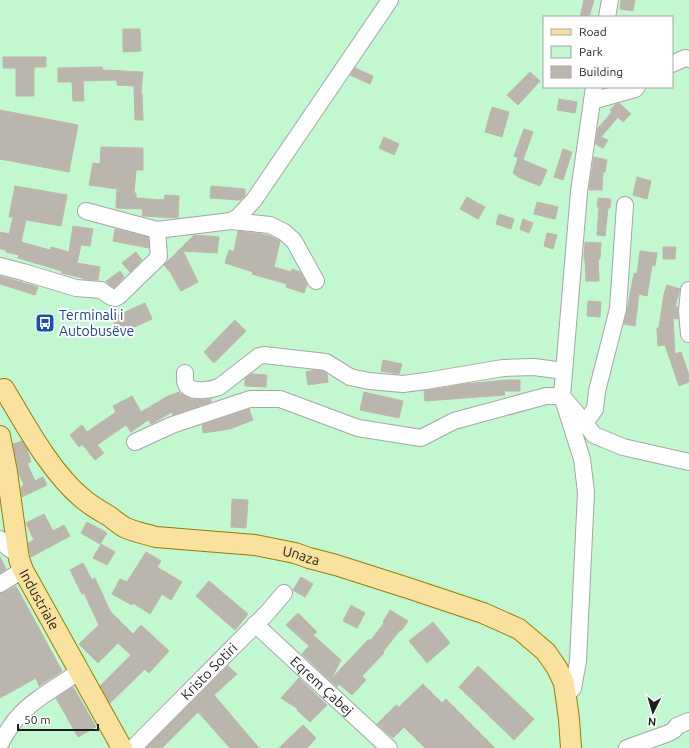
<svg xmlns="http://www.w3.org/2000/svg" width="689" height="748" viewBox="0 0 689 748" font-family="Ubuntu,sans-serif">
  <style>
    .park { fill: #c1f8cf; fill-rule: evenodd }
    .building { fill: #bbb6ad; stroke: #c0b6a6 }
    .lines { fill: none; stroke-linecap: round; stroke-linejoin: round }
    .minor-casing { stroke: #a5a5a5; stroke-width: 18 }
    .major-casing { stroke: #947e03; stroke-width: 22 }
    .minor { stroke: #fff; stroke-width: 16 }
    .major { stroke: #fae29e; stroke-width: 20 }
    .labels { text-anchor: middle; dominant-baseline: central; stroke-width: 4; stroke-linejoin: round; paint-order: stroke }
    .transit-label { font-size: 14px; fill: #164399; stroke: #fff; text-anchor: start }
    .street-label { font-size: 14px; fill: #1e1e1e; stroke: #fff }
  </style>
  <rect width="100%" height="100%" fill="#efede4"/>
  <!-- park -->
  <path class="park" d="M0 0H689V748H0ZM544 17H672V87H544Z"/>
  <!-- building -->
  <g class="building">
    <path d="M584 0H594L589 17H580Z"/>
    <path d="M621 0H635L633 11 620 9Z"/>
    <path d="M123 29H140L141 51 123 52Z"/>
    <path d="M3 57H46V67H34V96H16V68H3Z"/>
    <path d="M102 67 103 70 143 72 141 94H142L143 120H135L134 86 117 85V80L83 81 84 101H73L72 82H58V68Z"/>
    <path d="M355 68 373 76 370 84 350 75Z"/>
    <path d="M530 72 540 81 518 105 507 95Z"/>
    <path d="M559 99 577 102 575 113 557 110Z"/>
    <path d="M619 103 631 114 623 122 618 117 601 137 608 140 603 148 595 144 598 128 612 112 610 110 615 105Z"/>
    <path d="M492 107 509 112 502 137 485 132Z"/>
    <path d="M0 110 78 125 69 172 0 159Z"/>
    <path d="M524 129 533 132 523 160 547 170 540 186 518 177 513 173 518 158 514 156Z"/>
    <path d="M384 137 399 144 394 155 379 148Z"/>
    <path d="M101 147 143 148V170H136L134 193H136V198L164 200 165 195 179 196 178 218 143 216H142L143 209 116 208 117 189 89 185 93 163 100 164Z"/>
    <path d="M563 149 572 152 563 180 554 177Z"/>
    <path d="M594 157 607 160 605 172H603L602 190H589Z"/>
    <path d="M637 177 651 181 647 199 633 195Z"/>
    <path d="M15 186 67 195 61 226 26 220 21 242 50 250 51 247 69 252 73 226 93 229 90 246 81 245 77 263 100 267 98 280 83 279V278L61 273 62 271 18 258 19 255 6 252V250L0 249V232L9 234 13 217H9Z"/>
    <path d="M211 186 245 189V196L240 200 210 198Z"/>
    <path d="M467 197 485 207 478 219 460 209Z"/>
    <path d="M598 198 611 199 610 208H608L605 236 597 235 599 207H597Z"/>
    <path d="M537 202 558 207 555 219 534 214Z"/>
    <path d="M499 214 514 219 511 229 496 224Z"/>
    <path d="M523 219 533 223 529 233 520 229Z"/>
    <path d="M115 229 148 237 149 248 113 241Z"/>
    <path d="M238 231 261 234 270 236 280 241 274 267 291 272 292 269 300 272 307 284 304 293 286 287 287 284 252 274 253 272 225 263 229 250 234 252Z"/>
    <path d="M547 233 557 235 553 249 544 246Z"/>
    <path d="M194 235 219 237 217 253 183 251 198 282 181 291 170 272 164 265Z"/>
    <path d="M585 242 601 243 600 259H598L599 281H586L585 259H584Z"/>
    <path d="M663 247H676L675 259H663Z"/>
    <path d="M640 251 657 253 655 266 652 265 647 296 639 294 635 326 624 324 627 311 634 273 637 274Z"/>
    <path d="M136 252 142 260 130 272 122 263Z"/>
    <path d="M120 271 124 277 114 288 108 283 106 281Z"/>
    <path d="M0 276 38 287 35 295 0 284Z"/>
    <path d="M667 285 680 289 675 306 678 307V319L673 318 675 354 681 352 689 375V382L679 386 665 345 658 346 657 328H659L664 294Z"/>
    <path d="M588 301 601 302 600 317 587 316Z"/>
    <path d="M145 303 152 319 119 334 112 318Z"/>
    <path d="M235 320 246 331 214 363 204 352Z"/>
    <path d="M383 360 402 364 399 374 381 371Z"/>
    <path d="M315 370 323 371 327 374 328 382 308 385 306 372Z"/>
    <path d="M251 374 267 375 266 387 245 386V379Z"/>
    <path d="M507 380H520V391H504L505 395 425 401 424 391 465 384Z"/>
    <path d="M179 392 180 394H182L192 399 203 400 211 399V402L173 415 172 412 151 424 148 420 131 432 126 425 97 445 104 453 95 460 82 444 79 447 70 435 82 425 87 432 116 412 113 406 132 396 141 412 168 396Z"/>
    <path d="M364 392 403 401 399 418 360 410Z"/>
    <path d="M249 409 253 420 230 429 203 433 202 425Z"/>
    <path d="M22 441 27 449 31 462 27 463 35 481 43 477 47 485 22 497 21 487 24 485 19 474 13 444Z"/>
    <path d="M232 499 248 500 246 528 231 527Z"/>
    <path d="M44 514 53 531 64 525 70 536 31 557 30 553 28 543 34 540 26 523Z"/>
    <path d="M87 522 107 533 100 544 81 533Z"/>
    <path d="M101 544 115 552 107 565 93 558Z"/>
    <path d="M146 552 161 561 157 567 182 582 171 600 162 594 150 614 133 603 132 605 112 594 120 579 127 582Z"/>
    <path d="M0 557 6 569 0 573Z"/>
    <path d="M83 563 92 580 95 578 110 611 133 634 141 625 169 651 149 673 145 669 110 703 100 686 131 655 118 643 98 663 79 644 99 625 84 593 82 594 70 570Z"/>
    <path d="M301 577 313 584 305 597 293 590Z"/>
    <path d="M209 581 248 614 235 630 196 596Z"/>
    <path d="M16 586 62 671 39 686 36 678 0 698V593L5 592Z"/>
    <path d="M351 605 365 613 357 628 343 621Z"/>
    <path d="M390 610 408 621 401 631 400 630 383 652 384 653 362 676 366 680 352 695 339 684 337 687 302 654 309 646 286 625 298 613 317 632 313 635 341 660 331 679 368 640H371L384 623 383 622Z"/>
    <path d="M433 622 450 643 427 663 409 641Z"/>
    <path d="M228 666 237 674 214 695 259 748H230L198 712 162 748H146Z"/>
    <path d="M478 666 534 719 514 740 459 687Z"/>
    <path d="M299 678 327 705 310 722 297 710 298 709 281 698Z"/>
    <path d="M423 684 442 703 446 699 495 748H425L404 727 393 738 377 724 396 705 399 707Z"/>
    <path d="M73 687 96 727 78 737 56 698Z"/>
    <path d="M303 725 316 738 307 748H279Z"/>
  </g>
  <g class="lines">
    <!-- minor casing -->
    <g class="minor-casing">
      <g id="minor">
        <path d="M607 17 610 0"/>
        <path d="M672 64 685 58 689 59"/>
        <path d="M592 101 635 89 637 87"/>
        <path d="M86 211 157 230 231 221 270 225 284 232 294 241 316 281"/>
        <path d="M231 221 238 217 254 200 390 0"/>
        <path d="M0 266 23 272 76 288 101 290 111 297 115 298 119 296 159 257 157 230"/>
        <path d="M689 290 687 311 689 334"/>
        <path d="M185 373C185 377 184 382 187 386 194 393 211 390 219 387L259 356 264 355 326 362 350 377 369 381 403 384 426 381 503 368 534 367 564 371"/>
        <path d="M584 422 590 416 595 409 597 391 618 309 625 205"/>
        <path d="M135 442 172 425 250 399H280L358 428 421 438 454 421 546 396H562L584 422 594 435 623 447 689 462"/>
        <path d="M0 539 8 548 18 554"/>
        <path d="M0 584 23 570"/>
        <path id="s1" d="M255 624 389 748"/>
        <path d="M566 696 573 688 578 661 586 492 582 459 562 396 579 192 594 87"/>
        <path d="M0 744C5 735 10 726 17 718 32 700 60 685 80 671"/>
        <path id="s2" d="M133 748 267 613 284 593"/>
        <path d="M627 748 669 733 674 730 677 726 689 721"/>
      </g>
    </g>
    <!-- major casing -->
    <g class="major-casing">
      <g id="major">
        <path id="s3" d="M4 389C26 425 49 470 82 498 90 505 100 511 109 516 114 520 119 524 124 527 134 532 146 534 156 537L255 545 295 553 309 558 336 565 411 589 483 613 519 629 546 652 557 668 564 683 569 719 571 748"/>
        <path id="s4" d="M0 436 7 472 19 559 23 570 122 748"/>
      </g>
    </g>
    <!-- minor -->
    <use href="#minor" class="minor"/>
    <!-- major -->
    <use href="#major" class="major"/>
  </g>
  <!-- icons -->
  <defs>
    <g id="bus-square" transform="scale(1)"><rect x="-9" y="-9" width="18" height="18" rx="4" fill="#1a4fb4" stroke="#fff"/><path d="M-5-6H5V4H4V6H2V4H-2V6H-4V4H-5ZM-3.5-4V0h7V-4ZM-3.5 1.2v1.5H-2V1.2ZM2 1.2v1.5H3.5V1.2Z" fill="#fff"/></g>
  </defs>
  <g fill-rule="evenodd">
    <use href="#bus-square" x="45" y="323"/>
  </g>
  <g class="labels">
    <!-- transit labels -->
    <g class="transit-label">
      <text x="59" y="315">Terminali i<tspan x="59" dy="16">Autobusëve</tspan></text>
    </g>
    <!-- street labels -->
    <g class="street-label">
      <text stroke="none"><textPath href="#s3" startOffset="366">Unaza</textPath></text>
      <text stroke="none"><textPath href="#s4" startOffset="170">Industriale</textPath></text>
      <text stroke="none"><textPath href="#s2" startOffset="108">Kristo Sotiri</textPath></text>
      <text stroke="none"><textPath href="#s1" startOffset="91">Eqrem Çabej</textPath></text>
    </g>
  </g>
  <!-- legend -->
  <rect x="543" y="16" width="130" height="72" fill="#ffffff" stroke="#a5a5a5"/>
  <rect x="551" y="29" width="20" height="6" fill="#fae29e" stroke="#a5a5a5"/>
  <text x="579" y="36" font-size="12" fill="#1e1e1e">Road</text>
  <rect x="551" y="46" width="20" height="12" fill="#c1f8cf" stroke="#a5a5a5"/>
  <text x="579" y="56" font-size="12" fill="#1e1e1e">Park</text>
  <rect x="551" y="66" width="20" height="12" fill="#bbb6ad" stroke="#a5a5a5"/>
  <text x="579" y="76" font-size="12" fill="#1e1e1e">Building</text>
  <!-- north arrow -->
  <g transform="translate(653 712) rotate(185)" stroke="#ffffff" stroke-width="3" paint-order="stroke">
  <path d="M0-3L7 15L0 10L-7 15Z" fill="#1e1e1e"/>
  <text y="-6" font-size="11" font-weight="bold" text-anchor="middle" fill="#1e1e1e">N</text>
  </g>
  <!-- scale -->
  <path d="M18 724v6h80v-6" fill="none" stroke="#1e1e1e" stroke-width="2"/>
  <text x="24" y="724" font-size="12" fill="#1e1e1e" stroke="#ffffff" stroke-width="3" paint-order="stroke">50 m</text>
</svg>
